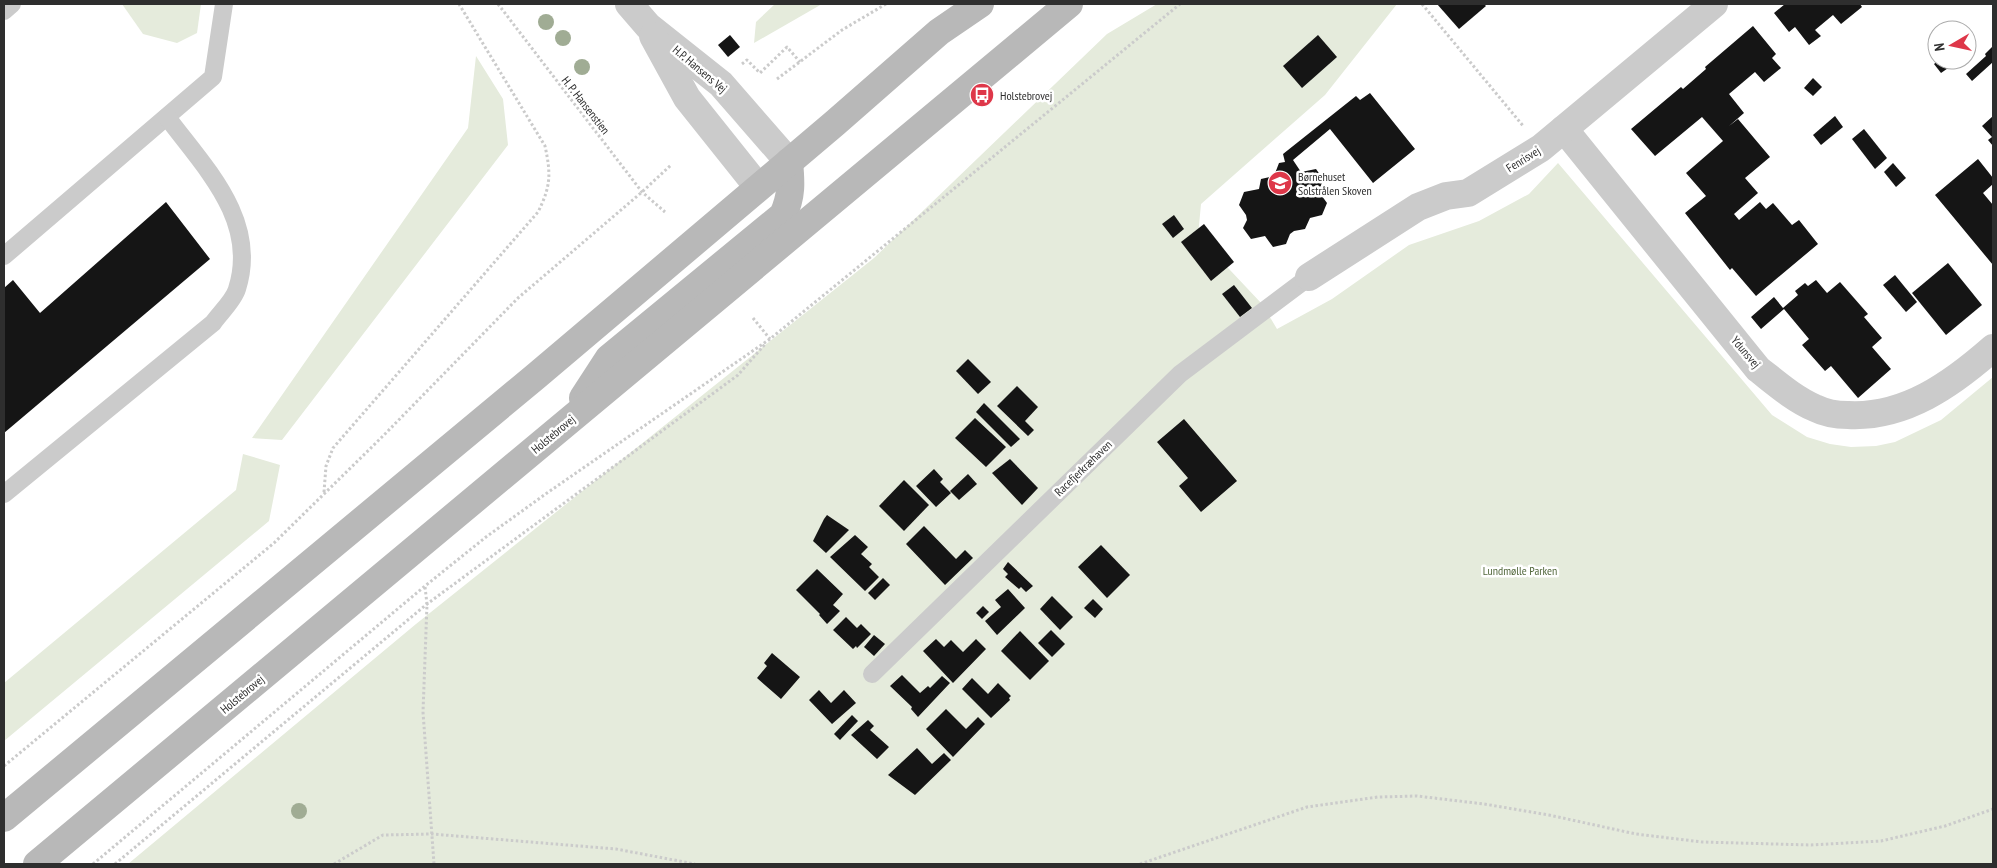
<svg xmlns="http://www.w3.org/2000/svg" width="1997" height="868" viewBox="0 0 1997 868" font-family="'PT Sans Narrow',sans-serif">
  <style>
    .green { fill: #e5ebdc }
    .building { fill: #151515 }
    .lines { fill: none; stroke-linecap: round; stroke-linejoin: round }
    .path { stroke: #cbcbcb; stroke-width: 3; stroke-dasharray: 2.5 2.5; stroke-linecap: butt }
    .service { stroke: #cbcbcb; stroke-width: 18 }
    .minor { stroke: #cbcbcb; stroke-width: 28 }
    .tertiary { stroke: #cbcbcb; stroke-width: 28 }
    .secondary { stroke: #b8b8b8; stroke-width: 28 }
    .tree { fill: #a0ac94 }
    .labels { text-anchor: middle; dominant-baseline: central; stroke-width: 5; stroke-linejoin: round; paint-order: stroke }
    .street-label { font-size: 12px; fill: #2e2e2e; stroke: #fff }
    .poi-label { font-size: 12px; fill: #2e2e2e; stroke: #fff; text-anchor: start }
    .park-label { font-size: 12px; fill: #53683d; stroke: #fff }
  </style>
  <rect width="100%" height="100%" fill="#fff"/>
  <!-- green -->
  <g class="green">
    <path d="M122 4H201L197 33 177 43 143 34Z"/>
    <path d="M775 4H822L754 43 756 22Z"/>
    <path d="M1157 4H1397L1325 95 1201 204 1198 236 1262 304 1277 329 1332 299 1409 245 1479 221 1529 194 1558 163 1772 415 1807 437 1830 444 1851 447 1876 446 1895 442 1941 420 1993 377V864H128L416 624 874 258 1107 34Z"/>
    <path d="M476 56 503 99 508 145 282 440 252 438 468 128Z"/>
    <path d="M243 454 280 465 269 521 4 741V683L236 490Z"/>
  </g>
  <!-- building -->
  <g class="building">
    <path d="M1437 4H1484L1486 6 1459 29Z"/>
    <path d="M1785 4H1860L1862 7 1841 24 1833 15 1815 30 1821 36 1809 45 1795 27 1789 32 1774 13Z"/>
    <path d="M1753 26 1776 54 1772 58 1781 68 1764 82 1755 72 1729 94 1744 113 1729 126 1738 119 1770 157 1745 178 1758 193 1734 214 1739 220 1760 202 1766 209 1773 203 1792 225 1799 220 1818 244 1756 296 1732 268 1730 270 1685 213 1706 196 1686 173 1723 141 1702 117 1655 156 1631 129 1681 87 1683 89 1706 69 1705 67Z"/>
    <path d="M730 35 740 47 728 57 718 45Z"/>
    <path d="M1318 35 1337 57 1302 88 1283 66Z"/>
    <path d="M1993 46V62L1972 81 1966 74 1986 56 1985 54Z"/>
    <path d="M1939 60H1951L1954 64 1941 73 1934 64Z"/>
    <path d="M1813 78 1822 87 1813 96 1804 88Z"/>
    <path d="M1370 93 1415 149 1373 183 1330 129 1293 160 1301 172 1316 169 1323 179 1319 192 1327 203 1322 215 1310 218 1305 229 1294 231 1290 234 1286 244 1273 247 1265 236 1251 239 1243 228 1247 220 1246 215 1239 205 1244 192 1259 189 1261 179 1274 176 1279 163 1285 162 1283 154 1356 96 1360 100Z"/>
    <path d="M1835 116 1843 127 1821 145 1813 135Z"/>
    <path d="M1993 116V146L1988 140 1992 137 1982 126Z"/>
    <path d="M1864 129 1887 158 1875 169 1852 139Z"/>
    <path d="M1978 159 1993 178V184L1983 193 1993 205V265L1935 195Z"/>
    <path d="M1893 163 1906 178 1896 187 1884 172Z"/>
    <path d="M166 202 210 259 4 433V288L13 280 40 313Z"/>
    <path d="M1174 215 1184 229 1173 238 1162 224Z"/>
    <path d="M1204 224 1234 262 1211 281 1181 242Z"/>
    <path d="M1948 263 1982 305 1946 335 1912 293Z"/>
    <path d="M1895 275 1917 302 1906 312 1883 285Z"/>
    <path d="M1816 280 1827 293 1840 282 1868 314 1864 317 1882 338 1872 347 1891 369 1858 398 1831 366 1825 371 1802 345 1809 339 1784 309 1761 329 1751 317 1774 297 1783 308 1798 295 1795 291 1805 283 1808 286Z"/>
    <path d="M1234 285 1252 308 1240 317 1222 294Z"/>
    <path d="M968 359 991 382 978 394 956 371Z"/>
    <path d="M1017 386 1038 407 1025 421 1034 430 1028 436 997 406Z"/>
    <path d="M984 403 1020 439 1011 447 976 412Z"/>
    <path d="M975 418 1006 447 986 467 955 438Z"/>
    <path d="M1184 419 1237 481 1201 512 1179 486 1188 478 1157 442Z"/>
    <path d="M1010 459 1038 488 1022 505 992 473Z"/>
    <path d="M934 469 943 479 940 482 951 493 936 507 916 486Z"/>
    <path d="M968 474 977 484 959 500 950 491Z"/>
    <path d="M904 480 929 505 904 531 879 506Z"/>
    <path d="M827 515 849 530 826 553 813 541 824 519Z"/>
    <path d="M924 526 956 559 965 550 973 558 945 585 906 544Z"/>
    <path d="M855 535 868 547 861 554 872 564 869 567 879 577 865 591 830 557Z"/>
    <path d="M1101 545 1130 575 1107 598 1078 567Z"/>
    <path d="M1008 562 1033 586 1026 592 1021 587 1019 589 1005 577 1008 574 1003 569Z"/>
    <path d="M817 569 843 594 833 605 840 611 827 624 819 615 820 614 796 590Z"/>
    <path d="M883 578 890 585 875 600 868 593Z"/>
    <path d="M1008 589 1025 608 997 635 985 621 1001 607 995 600Z"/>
    <path d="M1052 596 1073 617 1060 630 1040 609Z"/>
    <path d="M1093 599 1103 609 1095 618 1084 608Z"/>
    <path d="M983 606 989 612 982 619 976 613Z"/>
    <path d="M846 617 857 628 861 624 871 634 857 648 856 646 853 649 833 630Z"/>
    <path d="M1051 630 1065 644 1052 657 1038 643Z"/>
    <path d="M1020 631 1049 661 1030 680 1001 651Z"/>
    <path d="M874 635 885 644 874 656 864 647Z"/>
    <path d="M936 639 944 647 951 640 963 652 976 639 986 649 953 683 923 651Z"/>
    <path d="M772 653 800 677 781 699 757 678 767 666 764 663Z"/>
    <path d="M902 675 920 693 928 686 930 688 942 676 950 683 918 717 911 709 912 707 890 686Z"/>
    <path d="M972 678 988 694 998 683 1011 696 1009 698 1010 700 991 718 962 689Z"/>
    <path d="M819 690 831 703 844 690 856 703 832 724 809 700Z"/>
    <path d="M946 709 966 729 978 717 985 724 953 757 926 729Z"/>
    <path d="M852 715 858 721 840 740 834 734Z"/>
    <path d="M868 720 874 726 870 730 889 747 877 759 851 735Z"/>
    <path d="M917 748 932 764 944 753 951 760 915 795 888 775Z"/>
  </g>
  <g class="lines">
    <!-- path -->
    <g class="path">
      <path d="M498 4 642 192 665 212"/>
      <path d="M1422 4 1524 127"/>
      <path d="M742 64 747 60 760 73 787 47 800 62"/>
      <path d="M777 79 842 30 886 4"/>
      <path d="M753 318 770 339"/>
      <path d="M324 492 326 466 333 448 538 212C551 186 551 174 545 146L459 4"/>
      <path d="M425 587 427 604 423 712 434 864"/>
      <path d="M4 766 274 543 383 436 518 298 642 192 671 165"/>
      <path d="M93 864 425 586 486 537 547 493 770 339 1180 4"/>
      <path d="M115 864 427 604 738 375 766 343"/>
      <path d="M334 864 383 835 432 834 616 849 695 864"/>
      <path d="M1140 864 1307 807 1378 797 1417 796 1484 804 1549 815 1636 834 1702 842 1811 845 1881 841 1945 826 1993 809"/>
    </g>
    <!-- service -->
    <g class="service">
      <path d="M4 11 12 4"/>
      <path d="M4 256 213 77 224 4"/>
      <path d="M4 494 213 323C220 313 234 300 237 289 259 220 204 167 167 117"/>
      <path d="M872 674 1180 374 1309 277"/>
    </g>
    <!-- minor -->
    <g class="minor">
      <path d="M1564 129 1758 369C1776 383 1794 399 1815 408 1825 413 1837 415 1848 415 1905 418 1952 384 1993 348"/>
      <path d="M1309 277 1418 207 1446 196 1468 193 1541 148 1714 4"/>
    </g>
    <!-- tertiary -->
    <g class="tertiary">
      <path d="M629 4 648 26 721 84 789 162"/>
      <path d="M653 36 687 98 758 187"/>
    </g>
    <!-- secondary -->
    <g class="secondary">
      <path d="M583 398 609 358 783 215C792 196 791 182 789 162"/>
      <path d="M4 818 535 377 835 123 939 32 980 4"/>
      <path d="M37 864 1069 4"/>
    </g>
  </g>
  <!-- trees -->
  <g class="tree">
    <circle cx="546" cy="22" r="8"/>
    <circle cx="563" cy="38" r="8"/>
    <circle cx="582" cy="67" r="8"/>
    <circle cx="299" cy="811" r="8"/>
  </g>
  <!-- icons -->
  <defs>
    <g id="bus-disc" transform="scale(1.25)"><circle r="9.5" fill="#de3749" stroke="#fff"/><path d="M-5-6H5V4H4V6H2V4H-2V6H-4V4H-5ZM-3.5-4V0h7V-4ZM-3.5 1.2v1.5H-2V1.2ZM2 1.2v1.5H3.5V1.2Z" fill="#fff"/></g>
    <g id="school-disc" transform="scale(1.25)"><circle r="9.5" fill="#de3749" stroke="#fff"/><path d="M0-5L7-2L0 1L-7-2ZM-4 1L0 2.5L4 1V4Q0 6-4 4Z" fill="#fff"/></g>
  </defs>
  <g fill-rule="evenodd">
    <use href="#bus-disc" x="982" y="95"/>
    <use href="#school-disc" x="1280" y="183"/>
  </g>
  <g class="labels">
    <!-- street labels -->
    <g class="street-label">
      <text transform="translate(700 69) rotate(40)">H.P. Hansens Vej</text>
      <text transform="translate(586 105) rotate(52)">H. P. Hansenstien</text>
      <text transform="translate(1523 159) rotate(-32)">Fenrisvej</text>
      <text transform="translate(1746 352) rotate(50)">Ydunsvej</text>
      <text transform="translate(553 434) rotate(-40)">Holstebrovej</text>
      <text transform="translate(1083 468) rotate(-44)">Racefjerkræhaven</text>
      <text transform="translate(242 694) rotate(-40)">Holstebrovej</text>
    </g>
    <!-- poi labels -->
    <g class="poi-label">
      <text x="1000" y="95">Holstebrovej</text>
      <text x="1298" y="176">Børnehuset<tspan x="1298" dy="14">Solstrålen Skoven</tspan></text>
    </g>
    <!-- park labels -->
    <g class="park-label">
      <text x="1520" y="570">Lundmølle Parken</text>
    </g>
  </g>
  <!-- border -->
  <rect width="1997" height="868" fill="none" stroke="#2e2e2e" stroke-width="10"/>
  <!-- north arrow -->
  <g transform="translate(1952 45) rotate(261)"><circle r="24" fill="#ffffff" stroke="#ababab"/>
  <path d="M0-4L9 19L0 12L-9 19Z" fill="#de3749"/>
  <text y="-8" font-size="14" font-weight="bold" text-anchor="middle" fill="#2e2e2e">N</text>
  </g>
</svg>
